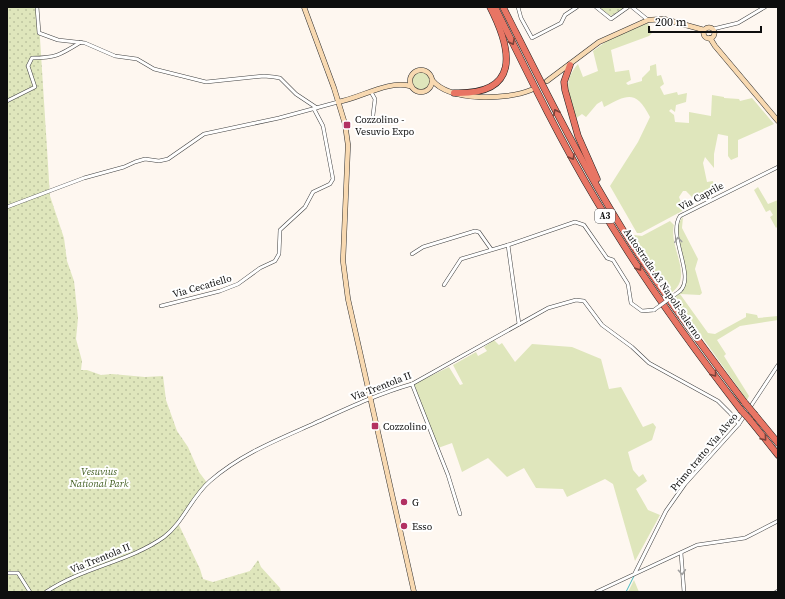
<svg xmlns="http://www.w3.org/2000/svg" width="785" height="599" viewBox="0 0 785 599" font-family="'Source Serif 4',serif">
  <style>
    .grass { fill: #dfe6bc }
    .park { fill: url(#park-dots) }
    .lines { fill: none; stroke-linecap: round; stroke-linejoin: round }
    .stream { stroke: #46bac2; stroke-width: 1 }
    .street-casing { stroke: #414141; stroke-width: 4 }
    .secondary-casing { stroke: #303030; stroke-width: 5.5 }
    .highway-casing { stroke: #1f1f1f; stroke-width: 7 }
    .street { stroke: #fff; stroke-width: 3 }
    .secondary { stroke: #f8d9b1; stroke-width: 4.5 }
    .highway { stroke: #e87564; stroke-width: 6 }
    .street-bridge-casing { stroke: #414141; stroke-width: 4; stroke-linecap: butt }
    .highway-bridge-casing { stroke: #1f1f1f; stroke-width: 7; stroke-linecap: butt }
    .street-bridge { stroke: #fff; stroke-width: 3 }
    .highway-bridge { stroke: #e87564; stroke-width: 6 }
    .oneway { stroke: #7b4239 }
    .oneway2 { stroke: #9f9f9f }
    .poi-dot { fill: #b23162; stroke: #fff; stroke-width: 1.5 }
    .labels { text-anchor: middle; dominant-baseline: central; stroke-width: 4; stroke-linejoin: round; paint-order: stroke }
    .shield { fill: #fff; stroke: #565656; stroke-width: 1 }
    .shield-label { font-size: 9px; font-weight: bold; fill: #0e0e0e }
    .poi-label { font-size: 10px; fill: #0e0e0e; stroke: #fff; text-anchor: start }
    .street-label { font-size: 10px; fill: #0e0e0e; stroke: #fff }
    .park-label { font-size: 10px; font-style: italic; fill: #446024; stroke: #fff }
  </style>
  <defs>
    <pattern id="park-dots" width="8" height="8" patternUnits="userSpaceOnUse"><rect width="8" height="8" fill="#dfe6bc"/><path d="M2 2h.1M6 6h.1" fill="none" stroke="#bec4a0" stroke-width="1.8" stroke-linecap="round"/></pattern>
  </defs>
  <rect width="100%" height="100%" fill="#fef7f0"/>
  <!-- grass -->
  <g class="grass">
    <path d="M648 23 652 33 649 36 611 50 615 72 629 70 631 80 626 83 628 85 642 81V78L650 70V66L656 64 657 76 661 75 664 84 660 87 664 95 677 92 678 95 687 93 686 102 676 105 675 112 671 109 669 111 674 115 675 122 689 123V112L711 116 712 95 724 97V98L739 99 740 101 752 98 774 124 738 140V157L731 160 728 156V136L718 134 714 154V168L705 157 703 163 707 182 713 181 715 194 697 202 686 191H683L679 197 684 210 641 233H637L610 186 638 142 650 117C636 90 628 94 604 107L602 101 597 104 586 117 582 114 575 119C570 96 561 83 578 64L583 77 598 71 593 51 612 37Z"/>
    <circle cx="421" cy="81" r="9"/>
    <path d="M758 187 768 204 778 200V226L776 228 770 217 773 215 770 210 766 212 754 190Z"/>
    <path d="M683 217 682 228 698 259 695 269 702 293 700 295 680 294 708 333 715 334 746 317V313L757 315 758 318 778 316V320L740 326 717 340 726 354 724 356 749 396 747 400 674 298C704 274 663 238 683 217Z"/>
    <path d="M670 221 674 225C668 247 695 277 671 293L653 268 634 235 642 236Z"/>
    <path d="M494 340 499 345 502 343 515 362 532 344 572 347 601 359 609 389 621 387 643 427 653 423 656 427 652 440 628 452 633 470 639 477 643 474 647 481 636 489 648 510 660 515 635 561 613 484 605 479 567 497 563 489 536 488 524 468 507 477 488 458 462 472 452 443 438 448 414 384 449 367 460 385 463 384 453 365 476 352 478 356 487 351 484 347Z"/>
    <path d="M634 580 639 592H628Z"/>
  </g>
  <!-- park -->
  <g class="park">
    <path d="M7 7H38L50 196 64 238 67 261 74 281 78 318 76 339 82 361 81 370H87L101 375 112 374 145 377 163 376 166 400 177 431 188 447 199 472 208 484 178 523 200 569 203 579 213 582 250 571 258 560 261 567 280 588 281 592H7Z"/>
    <path d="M598 7H626L611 16Z"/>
  </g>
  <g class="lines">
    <!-- stream -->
    <path class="stream" d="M626 592 634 576"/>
    <!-- street casing -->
    <g class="street-casing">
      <g id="street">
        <path d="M37 7 39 33 58 40 85 43 115 56 137 59 154 69 206 82 264 76 274 77 280 78 296 94 317 108"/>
        <path d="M518 7 521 18 532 38 561 23 565 15 577 7"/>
        <path d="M596 7 611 19 628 7"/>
        <path d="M632 7 648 20"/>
        <path d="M713 29 738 23 765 7"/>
        <path d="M371 92 375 99 373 115"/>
        <path d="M7 101 35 87 28 66 32 58C56 58 60 55 81 42"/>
        <path d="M7 207 84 178 124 167 135 162 145 159 159 161 168 159 204 134 279 118 338 102"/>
        <path d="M412 254 423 247 475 231 479 232 491 249"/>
        <path d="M444 285 461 259 508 245"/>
        <path d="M680 291C696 276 667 236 680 216L778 167"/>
        <path d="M161 306 220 291 238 284 260 268 275 261 279 254 280 230 305 207 313 192 330 184 333 179 323 126 314 109"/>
        <path d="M519 324 508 245 575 222 584 225 607 258 613 260 628 284 631 303 642 311 654 310"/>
        <path d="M412 384 448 475 460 514"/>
        <path d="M681 553 684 592"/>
        <path d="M7 573H18L30 592"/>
        <path d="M635 573 666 511 685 484 739 424 778 365"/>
        <path d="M46 592C83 567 129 562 164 537 183 523 192 496 210 481 241 454 277 440 313 424 346 409 377 394 412 384L548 308 576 300 584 301 602 325 632 347 649 363 718 401 730 413 739 424"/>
        <path d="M596 592 697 545 745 538 778 521"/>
        <path d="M776 592 778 591"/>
      </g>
    </g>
    <!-- secondary casing -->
    <g class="secondary-casing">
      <g id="secondary">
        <path d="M304 7 334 88 345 124 348 145 343 261 348 299 414 592"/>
        <circle cx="709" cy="33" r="5.5"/>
        <path d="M710 38 715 46 778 121"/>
        <circle cx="421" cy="81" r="11"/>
        <path d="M432 80C450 102 507 100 531 90"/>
        <path d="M547 81 599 42 648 20 664 19 704 30"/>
        <path d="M338 102C361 98 388 80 410 86"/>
      </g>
    </g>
    <!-- highway casing -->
    <g class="highway-casing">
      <g id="highway">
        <path d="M495 7C527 72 559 138 596 200 639 273 689 343 741 410"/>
        <path d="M503 7C541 82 578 158 623 230 660 290 703 347 745 403"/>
        <path d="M570 65 564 82 565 90 578 136 597 179"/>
        <path d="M454 93C520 95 513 52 490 7"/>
        <path d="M755 415 778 443"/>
        <path d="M750 420 778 455"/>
      </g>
    </g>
    <!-- street -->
    <use href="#street" class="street"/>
    <!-- secondary -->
    <use href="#secondary" class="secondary"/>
    <!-- highway -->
    <use href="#highway" class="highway"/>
    <!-- street-bridge casing -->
    <g class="street-bridge-casing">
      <path id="street-bridge" d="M654 310 680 291"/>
    </g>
    <!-- highway-bridge casing -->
    <g class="highway-bridge-casing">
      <g id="highway-bridge">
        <path d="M745 403 755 415"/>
        <path d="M741 410 750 420"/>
      </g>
    </g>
    <!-- street-bridge -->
    <use href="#street-bridge" class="street-bridge"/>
    <!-- highway-bridge -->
    <use href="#highway-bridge" class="highway-bridge"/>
  </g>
  <!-- one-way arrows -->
  <defs><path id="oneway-chevron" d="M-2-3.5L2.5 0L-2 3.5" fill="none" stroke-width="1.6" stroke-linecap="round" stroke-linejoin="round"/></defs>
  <g class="oneway">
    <use href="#oneway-chevron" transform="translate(512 42) rotate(63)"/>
    <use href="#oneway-chevron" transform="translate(556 112) rotate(-117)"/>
    <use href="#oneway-chevron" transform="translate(572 157) rotate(61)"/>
    <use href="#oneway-chevron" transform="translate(639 268) rotate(57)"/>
    <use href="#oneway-chevron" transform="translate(714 374) rotate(54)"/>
    <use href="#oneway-chevron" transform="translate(764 438) rotate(50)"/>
  </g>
  <g class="oneway2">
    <use href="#oneway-chevron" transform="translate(678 240) rotate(-97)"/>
    <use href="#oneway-chevron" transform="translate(682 572) rotate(86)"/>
  </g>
  <!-- markers -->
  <g class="poi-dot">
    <rect x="343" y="121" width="8" height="8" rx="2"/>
    <rect x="371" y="422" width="8" height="8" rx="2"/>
    <circle cx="404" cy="502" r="4"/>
    <circle cx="404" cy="526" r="4"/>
  </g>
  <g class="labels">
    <!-- shield labels -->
    <rect class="shield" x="595" y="209" width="20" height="14" rx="3"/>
    <g class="shield-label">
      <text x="605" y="216">A3</text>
    </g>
    <!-- poi labels -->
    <g class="poi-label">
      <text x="355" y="119">Cozzolino -<tspan x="355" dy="12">Vesuvio Expo</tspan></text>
      <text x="383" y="426">Cozzolino</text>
      <text x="412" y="502">G</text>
      <text x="412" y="526">Esso</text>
    </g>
    <!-- street labels -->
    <g class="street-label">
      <text transform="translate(701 196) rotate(-28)">Via Caprile</text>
      <text transform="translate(663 284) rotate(56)">Autostrada A3 Napoli-Salerno</text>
      <text transform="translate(202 286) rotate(-16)">Via Cecatiello</text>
      <text transform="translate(381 386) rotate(-21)">Via Trentola II</text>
      <text transform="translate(704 452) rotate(-50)">Primo tratto Via Alveo</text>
      <text transform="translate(100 558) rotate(-22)">Via Trentola II</text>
    </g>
    <!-- park labels -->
    <g class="park-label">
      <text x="99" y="471">Vesuvius<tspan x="99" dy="12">National Park</tspan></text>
    </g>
  </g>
  <!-- border -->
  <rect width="785" height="599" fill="none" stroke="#0e0e0e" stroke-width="16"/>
  <!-- scale -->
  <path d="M649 26v6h112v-6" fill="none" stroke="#0e0e0e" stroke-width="2"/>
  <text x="655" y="26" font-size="12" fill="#0e0e0e" stroke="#ffffff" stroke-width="3" paint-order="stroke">200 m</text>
</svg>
